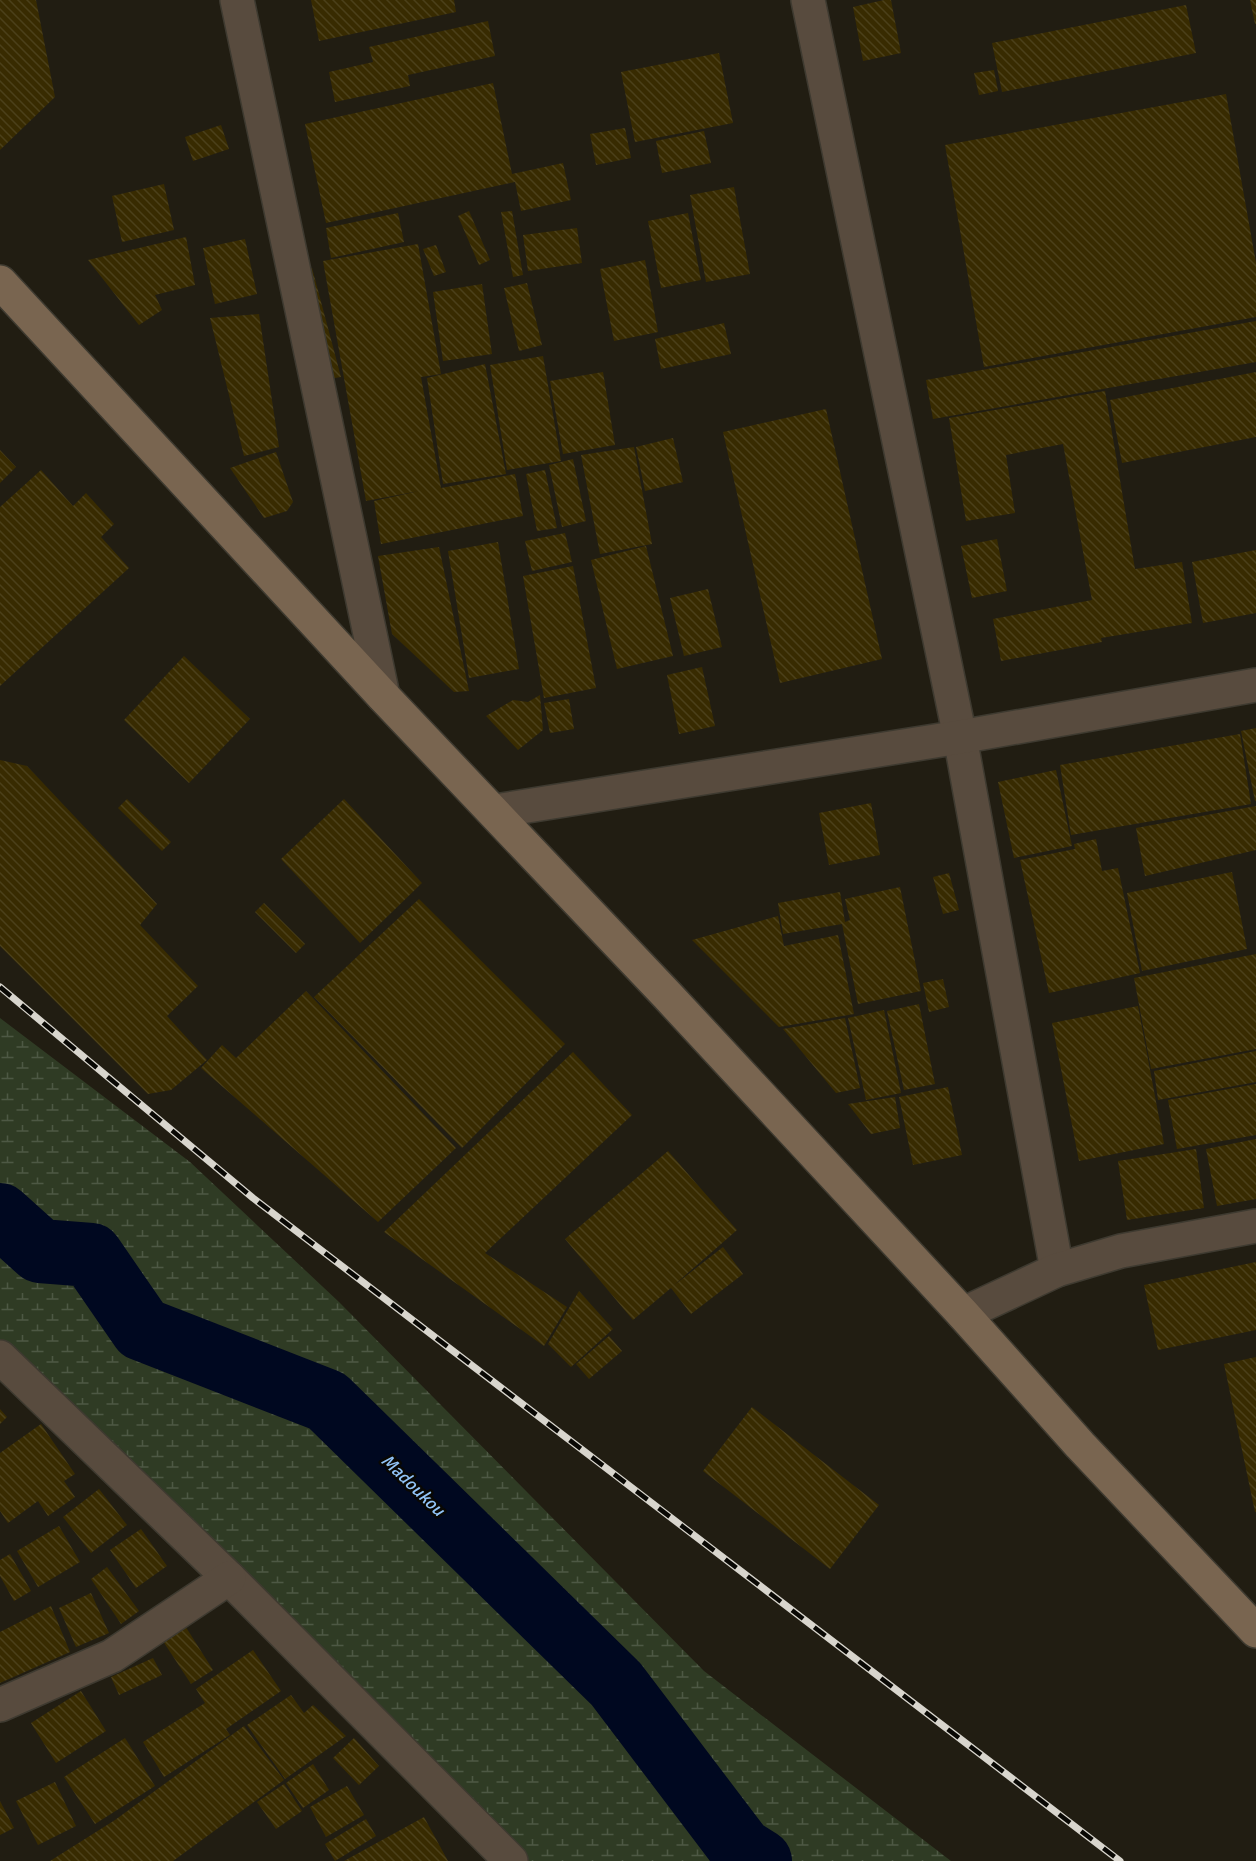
<svg xmlns="http://www.w3.org/2000/svg" width="1256" height="1861" viewBox="0 0 1256 1861" font-family="Signika,sans-serif">
  <style>
    .wetland { fill: url(#wetland-marsh) }
    .lines { fill: none; stroke-linecap: round; stroke-linejoin: round }
    .river { stroke: #000820; stroke-width: 64 }
    .building { fill: url(#building-back-hatch) }
    .street-casing { stroke: #3e3a30; stroke-width: 36 }
    .secondary-casing { stroke: #3e3a30; stroke-width: 36 }
    .street { stroke: #584b3e; stroke-width: 33 }
    .secondary { stroke: #796550; stroke-width: 33 }
    .rail-casing { stroke: #d8d5cd; stroke-width: 7 }
    .rail { stroke: #090804; stroke-width: 4.5; stroke-dasharray: 14; stroke-linecap: butt }
    .labels { text-anchor: middle; dominant-baseline: central; stroke-width: 5; stroke-linejoin: round; paint-order: stroke }
    .water-label { font-size: 18px; font-style: italic; fill: #92c4f7; stroke: #090804 }
  </style>
  <defs>
    <pattern id="wetland-marsh" width="20" height="14" patternUnits="userSpaceOnUse" patternTransform="scale(1.5)"><rect width="20" height="14" fill="#2f3b24"/><path d="M1 5h8M5 5V1M11 12h8M15 12V8" fill="none" stroke="#4d5844"/></pattern>
    <pattern id="building-back-hatch" width="6" height="6" patternUnits="userSpaceOnUse" patternTransform="scale(1.5)"><rect width="6" height="6" fill="#382b01"/><path d="M-1 5l2 2M0 0l6 6M5-1l2 2" fill="none" stroke="#4b401a"/></pattern>
  </defs>
  <rect width="100%" height="100%" fill="#211d12"/>
  <!-- wetland -->
  <path class="wetland" d="M0 1018 190 1162 339 1302 704 1671 951 1861H511L0 1355Z"/>
  <g class="lines">
    <!-- river -->
    <path class="river" d="M0 1215 40 1251 91 1255 142 1329 327 1401 616 1684 741 1849 760 1861"/>
  </g>
  <!-- building -->
  <g class="building">
    <path d="M0 0H36L55 97 0 150Z"/>
    <path d="M311 0H454L456 12 319 41Z"/>
    <path d="M884 0H891L901 53 863 61 853 7Z"/>
    <path d="M1250 0H1256V24H1255Z"/>
    <path d="M1186 5 1196 53 1002 92 992 43Z"/>
    <path d="M488 21 495 56 408 75 410 86 335 102 329 72 373 62 369 47Z"/>
    <path d="M719 53 733 123 635 142 621 72Z"/>
    <path d="M994 70 998 91 979 95 974 73Z"/>
    <path d="M493 83 512 174 563 163 571 200 521 211 515 182 326 223 305 124Z"/>
    <path d="M1226 94 1256 263V317L984 367 945 145Z"/>
    <path d="M221 125 229 149 193 161 185 137Z"/>
    <path d="M625 128 631 158 596 165 590 134Z"/>
    <path d="M704 131 711 163 662 173 656 141Z"/>
    <path d="M164 184 174 230 122 242 112 196Z"/>
    <path d="M734 187 750 274 706 282 690 195Z"/>
    <path d="M469 211 490 260 479 265 458 216Z"/>
    <path d="M512 211 523 275 513 277 501 212Z"/>
    <path d="M398 213 404 242 331 258 326 228Z"/>
    <path d="M688 213 701 280 661 288 648 221Z"/>
    <path d="M577 228 582 263 528 271 523 235Z"/>
    <path d="M186 237 195 285 155 295 162 310 139 325 88 260Z"/>
    <path d="M245 239 257 294 215 304 203 248Z"/>
    <path d="M418 244 441 374 421 377 441 488 515 474 523 516 381 544 374 501 419 491 366 501 323 261Z"/>
    <path d="M436 245 446 272 434 276 423 249Z"/>
    <path d="M645 260 658 332 614 341 600 269Z"/>
    <path d="M312 268 341 377 323 380 298 272Z"/>
    <path d="M527 283 542 345 519 351 504 288Z"/>
    <path d="M482 284 492 354 443 361 433 292Z"/>
    <path d="M259 314 279 447 244 456 210 318Z"/>
    <path d="M1256 321V362L933 419 926 380Z"/>
    <path d="M724 323 731 354 661 369 655 339Z"/>
    <path d="M543 356 561 461 507 470 490 365Z"/>
    <path d="M485 364 506 474 443 484 427 378Z"/>
    <path d="M603 372 615 445 563 454 550 381Z"/>
    <path d="M1256 372V437L1122 463 1110 400Z"/>
    <path d="M1105 391 1135 569 1182 562 1192 623 1101 638 1102 642 1001 661 993 619 1092 600 1063 444 1006 455 1015 513 966 521 949 418Z"/>
    <path d="M826 409 882 659 780 683 723 432Z"/>
    <path d="M673 438 683 482 645 491 636 447Z"/>
    <path d="M634 447 652 544 600 554 581 455Z"/>
    <path d="M0 450 16 467 0 483Z"/>
    <path d="M276 452 293 502 287 511 264 518 230 468Z"/>
    <path d="M573 459 586 521 562 527 549 465Z"/>
    <path d="M41 470 73 506 86 493 114 524 101 537 129 568 0 686V507Z"/>
    <path d="M545 470 557 528 537 531 526 474Z"/>
    <path d="M565 533 572 562 532 571 525 541Z"/>
    <path d="M997 539 1007 591 972 598 961 546Z"/>
    <path d="M498 542 519 669 469 678 448 551Z"/>
    <path d="M646 546 673 656 617 669 591 560Z"/>
    <path d="M439 547 469 691 454 692 392 634 378 556Z"/>
    <path d="M1256 550V613L1203 623 1192 562Z"/>
    <path d="M573 566 596 688 544 698 523 576Z"/>
    <path d="M708 589 722 647 684 656 670 598Z"/>
    <path d="M184 656 250 719 189 783 124 720Z"/>
    <path d="M702 667 715 726 679 734 667 675Z"/>
    <path d="M540 695 543 730 518 750 486 716 513 700 528 702Z"/>
    <path d="M569 699 574 729 550 733 544 703Z"/>
    <path d="M1256 728V801H1255L1241 731Z"/>
    <path d="M1240 734 1251 804 1071 835 1060 765Z"/>
    <path d="M0 760 27 766 157 904 140 925 198 986 167 1016 207 1060 171 1090 148 1094 0 946Z"/>
    <path d="M1056 770 1072 846 1014 858 998 782Z"/>
    <path d="M127 799 171 842 162 851 118 808Z"/>
    <path d="M344 799 422 883 360 943 281 859Z"/>
    <path d="M871 803 880 855 829 865 819 813Z"/>
    <path d="M1256 806V850L1145 876 1136 828Z"/>
    <path d="M1096 839 1102 871 1118 868 1140 973 1049 993 1020 860 1075 849 1074 844Z"/>
    <path d="M1232 872 1247 949 1142 971 1127 893Z"/>
    <path d="M949 873 959 910 943 914 933 877Z"/>
    <path d="M900 887 921 991 858 1004 842 924 783 934 778 903 840 892 845 922 850 920 845 899Z"/>
    <path d="M419 899 565 1044 462 1148 314 997Z"/>
    <path d="M264 903 305 944 296 953 255 912Z"/>
    <path d="M778 916 784 946 838 935 854 1014 779 1027 692 940Z"/>
    <path d="M1256 954V1049L1151 1069 1134 978Z"/>
    <path d="M943 979 949 1007 929 1012 923 983Z"/>
    <path d="M306 991 456 1148 378 1222 201 1068 222 1045 236 1058Z"/>
    <path d="M919 1004 935 1084 904 1090 887 1011Z"/>
    <path d="M1138 1006 1164 1144 1079 1161 1052 1023Z"/>
    <path d="M884 1010 901 1093 866 1100 848 1018Z"/>
    <path d="M845 1018 860 1088 836 1093 783 1029Z"/>
    <path d="M1256 1051V1082L1158 1100 1154 1071Z"/>
    <path d="M573 1052 632 1115 485 1253 567 1307 544 1346 384 1232Z"/>
    <path d="M1256 1084V1135L1177 1149 1168 1100Z"/>
    <path d="M948 1087 962 1155 913 1165 899 1097Z"/>
    <path d="M895 1097 900 1128 871 1134 848 1104Z"/>
    <path d="M1256 1139V1199L1217 1206 1206 1149Z"/>
    <path d="M1196 1149 1204 1208 1127 1220 1118 1161Z"/>
    <path d="M668 1151 737 1230 673 1286 723 1247 743 1274 691 1314 671 1288 633 1320 565 1239Z"/>
    <path d="M1256 1262V1330L1158 1350 1144 1285Z"/>
    <path d="M579 1291 613 1329 571 1367 548 1344Z"/>
    <path d="M609 1336 622 1351 589 1379 576 1364Z"/>
    <path d="M1256 1357V1512H1255L1224 1364Z"/>
    <path d="M752 1407 879 1505 830 1569 703 1471Z"/>
    <path d="M0 1409 7 1417 0 1424Z"/>
    <path d="M41 1424 75 1474 64 1481 75 1497 48 1516 38 1501 8 1523 0 1511V1453Z"/>
    <path d="M99 1489 127 1525 91 1553 63 1517Z"/>
    <path d="M59 1526 80 1562 38 1587 17 1551Z"/>
    <path d="M141 1529 167 1566 136 1588 110 1550Z"/>
    <path d="M10 1554 31 1591 14 1601 0 1576V1560Z"/>
    <path d="M107 1567 139 1611 121 1624 91 1579Z"/>
    <path d="M91 1593 109 1633 76 1647 59 1608Z"/>
    <path d="M51 1606 70 1652 0 1683V1632Z"/>
    <path d="M182 1621 213 1670 191 1684 159 1635Z"/>
    <path d="M253 1650 281 1691 226 1729 230 1735 164 1777 143 1742 205 1703 196 1689Z"/>
    <path d="M153 1658 162 1675 119 1695 111 1677Z"/>
    <path d="M81 1691 106 1731 56 1763 31 1723Z"/>
    <path d="M291 1695 304 1713 313 1705 346 1736 285 1779 247 1725Z"/>
    <path d="M244 1726 284 1780 173 1861H50L115 1820Z"/>
    <path d="M125 1738 155 1786 95 1824 64 1777Z"/>
    <path d="M354 1738 379 1766 359 1785 333 1758Z"/>
    <path d="M313 1764 329 1790 303 1808 286 1783Z"/>
    <path d="M55 1782 76 1826 38 1845 16 1801Z"/>
    <path d="M284 1784 302 1811 276 1829 257 1802Z"/>
    <path d="M347 1786 364 1815 326 1837 310 1807Z"/>
    <path d="M0 1801 14 1828 0 1835Z"/>
    <path d="M424 1817 448 1861H344Z"/>
    <path d="M366 1819 376 1836 335 1861 325 1844Z"/>
  </g>
  <g class="lines">
    <!-- street casing -->
    <g class="street-casing">
      <g id="street">
        <path d="M237 0 383 696"/>
        <path d="M808 0 960 737 1057 1270"/>
        <path d="M495 811 960 737 1256 685"/>
        <path d="M963 1314 1057 1270 1121 1251 1256 1226"/>
        <path d="M0 1357 229 1578 511 1861"/>
        <path d="M0 1705 112 1656 229 1578"/>
      </g>
    </g>
    <!-- secondary casing -->
    <g class="secondary-casing">
      <path id="secondary" d="M0 282 383 696 667 995 963 1314 1080 1445 1256 1631"/>
    </g>
    <!-- street -->
    <use href="#street" class="street"/>
    <!-- secondary -->
    <use href="#secondary" class="secondary"/>
    <!-- rail casing -->
    <g class="rail-casing">
      <path id="rail" d="M0 987 253 1198 1120 1861"/>
    </g>
    <!-- rail -->
    <use href="#rail" class="rail"/>
  </g>
  <g class="labels">
    <!-- water labels -->
    <g class="water-label">
      <text transform="translate(413 1485) rotate(44)">Madoukou</text>
    </g>
  </g>
</svg>
